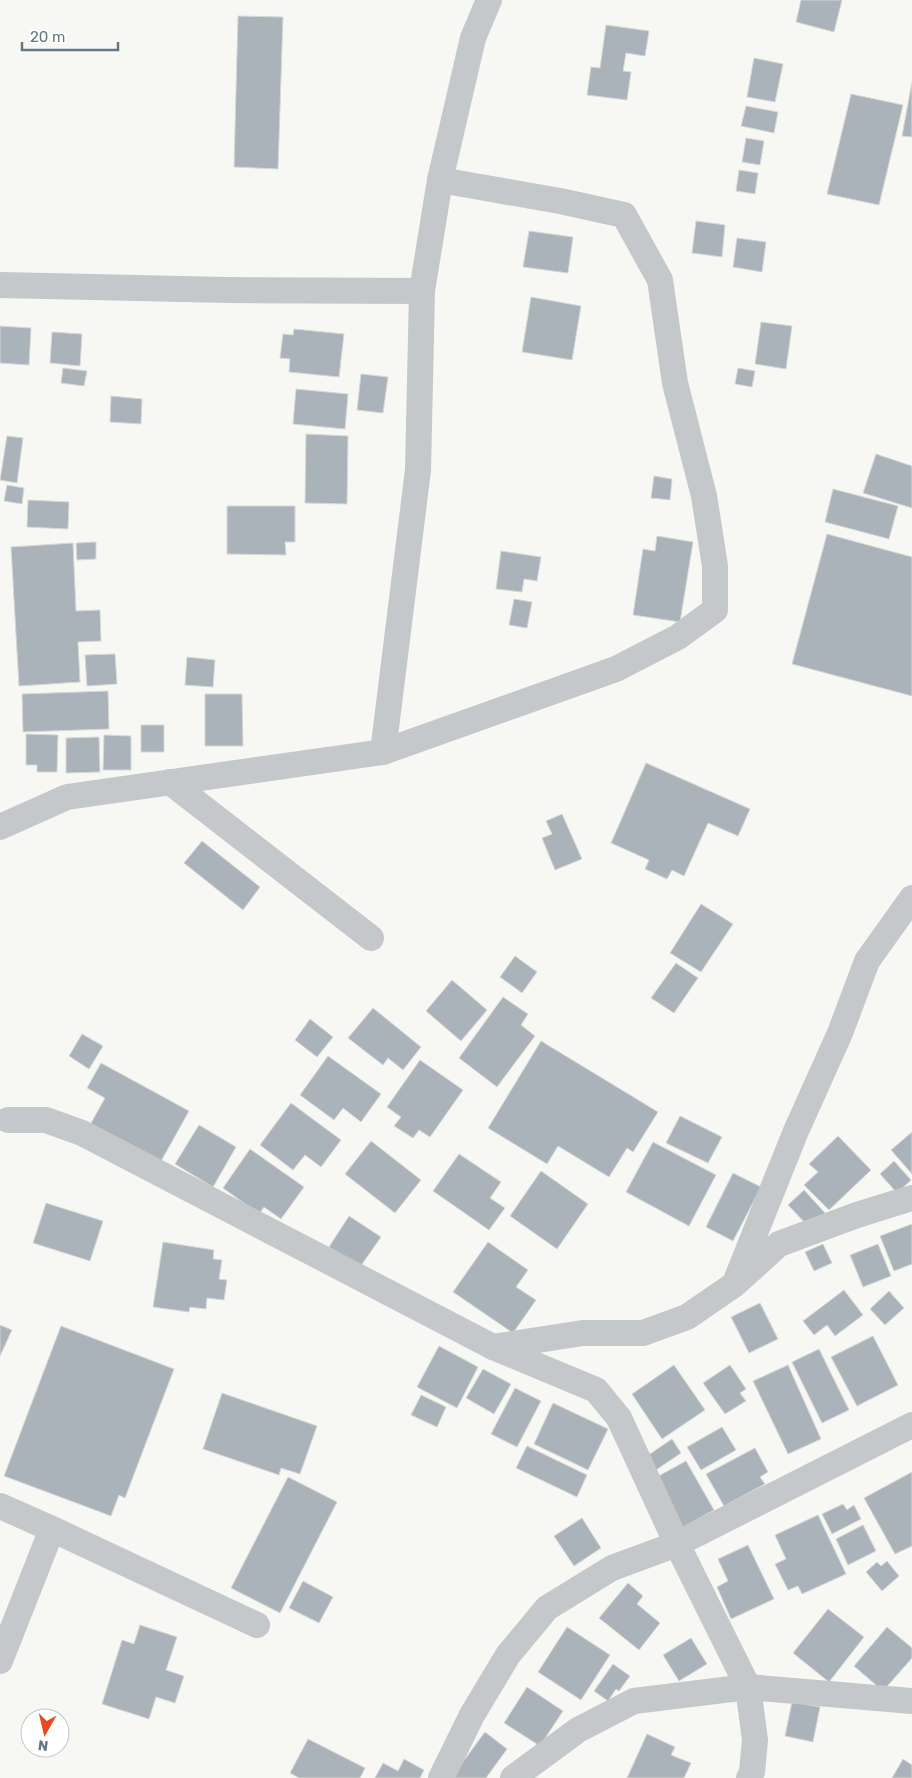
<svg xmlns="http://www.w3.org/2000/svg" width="912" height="1778" viewBox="0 0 912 1778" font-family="Rubik,sans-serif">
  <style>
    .building { fill: #aab3b9; stroke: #d8d8d6 }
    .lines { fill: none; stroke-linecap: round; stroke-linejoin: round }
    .street { stroke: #c4c8cb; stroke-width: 26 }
  </style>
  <rect width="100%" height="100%" fill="#f7f7f3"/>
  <!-- building -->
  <g class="building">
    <path d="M801 0H842L834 32 796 22Z"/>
    <path d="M238 16 283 17 278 169 234 167Z"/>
    <path d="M606 25 649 31 645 56 626 53 623 71 631 72 627 100 587 95 591 67 600 68Z"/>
    <path d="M754 58 783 64 775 102 747 97Z"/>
    <path d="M912 82V137L902 136Z"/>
    <path d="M851 94 903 105 879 205 827 194Z"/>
    <path d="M746 106 778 112 774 133 741 126Z"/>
    <path d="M746 138 764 141 760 165 742 162Z"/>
    <path d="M739 170 758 173 755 194 736 191Z"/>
    <path d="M696 221 725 225 722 257 692 253Z"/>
    <path d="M529 231 573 237 568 273 523 267Z"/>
    <path d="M737 238 766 242 762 272 733 267Z"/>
    <path d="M531 297 581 306 572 360 522 352Z"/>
    <path d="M761 322 792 326 786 369 755 364Z"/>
    <path d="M0 326 31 328 29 365 0 363Z"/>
    <path d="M294 329 344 334 339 377 289 372 290 359 280 358 283 334 293 335Z"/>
    <path d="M52 332 82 334 80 366 50 363Z"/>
    <path d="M63 368 87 371 84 386 61 383Z"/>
    <path d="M738 368 755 371 752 387 735 384Z"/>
    <path d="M361 374 388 377 383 413 357 410Z"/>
    <path d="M296 389 348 394 345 429 293 424Z"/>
    <path d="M111 396 142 399 141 424 110 422Z"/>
    <path d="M306 434 348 436 347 504 305 503Z"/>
    <path d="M7 436 23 438 17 483 0 480Z"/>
    <path d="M876 454 912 466V508L863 493Z"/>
    <path d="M654 476 672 479 670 500 651 498Z"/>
    <path d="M7 485 24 488 22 504 4 501Z"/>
    <path d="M833 489 898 506 889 539 825 522Z"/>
    <path d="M28 500 69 502 68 529 27 527Z"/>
    <path d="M227 506H295V542H285L286 555 227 554Z"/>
    <path d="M827 534 912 557V696L792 664Z"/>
    <path d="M657 536 693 542 680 622 633 615 643 549 655 551Z"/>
    <path d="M96 542V559L77 560 76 543Z"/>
    <path d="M73 543 76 611 100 610 101 641 78 642 80 682 19 686 11 547Z"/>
    <path d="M501 551 541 557 537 581 524 579 522 592 496 589Z"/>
    <path d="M514 599 532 602 527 628 509 625Z"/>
    <path d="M115 654 117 684 87 686 85 655Z"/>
    <path d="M187 657 215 660 213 687 185 685Z"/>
    <path d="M108 691 109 729 23 732 22 694Z"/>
    <path d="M205 694H242L243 746H205Z"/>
    <rect x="141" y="725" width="23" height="27"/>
    <path d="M26 734 58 735 57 772H37V765H26Z"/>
    <path d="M104 735 131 736V770H103Z"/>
    <path d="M99 737 100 772 66 773V738Z"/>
    <path d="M646 763 750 809 738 836 708 823 684 876 672 870 667 879 645 869 649 860 611 843Z"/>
    <path d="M562 814 582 859 555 870 542 838 552 834 546 821Z"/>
    <path d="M202 841 260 887 243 910 184 863Z"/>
    <path d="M701 904 733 924 701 972 670 953Z"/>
    <path d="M515 956 537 972 522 993 500 977Z"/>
    <path d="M676 963 698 978 674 1013 651 998Z"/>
    <path d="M452 980 487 1010 461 1041 426 1011Z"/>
    <path d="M503 997 528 1014 521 1025 535 1036 497 1087 459 1058Z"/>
    <path d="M373 1008 421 1047 403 1070 388 1058 383 1065 348 1038Z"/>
    <path d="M310 1019 333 1037 317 1057 295 1040Z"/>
    <path d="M82 1034 103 1046 89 1069 69 1056Z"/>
    <path d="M541 1041 658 1112 633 1152 627 1148 609 1177 558 1146 547 1164 488 1128Z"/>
    <path d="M328 1056 381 1094 361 1122 343 1108 334 1120 300 1095Z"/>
    <path d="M420 1060 463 1090 430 1137 419 1130 413 1138 394 1126 401 1117 387 1107Z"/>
    <path d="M101 1063 189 1111 160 1163 90 1125 105 1098 87 1088Z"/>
    <path d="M291 1103 341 1140 321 1167 305 1155 293 1170 260 1145Z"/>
    <path d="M680 1116 722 1137 708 1163 666 1143Z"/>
    <path d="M199 1125 236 1147 213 1187 175 1164Z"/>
    <path d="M912 1132V1174L891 1150Z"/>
    <path d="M838 1136 871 1170 829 1210 804 1185 818 1172 809 1164Z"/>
    <path d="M371 1141 421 1180 395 1213 345 1174Z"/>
    <path d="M653 1142 716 1175 689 1226 626 1192Z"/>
    <path d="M250 1149 304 1187 281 1219 264 1207 259 1214 223 1188Z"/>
    <path d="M459 1154 501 1182 490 1198 505 1208 489 1230 433 1191Z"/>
    <path d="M894 1161 911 1180 897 1193 880 1174Z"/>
    <path d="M541 1171 588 1204 557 1249 510 1216Z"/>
    <path d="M733 1173 761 1187 733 1241 706 1227Z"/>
    <path d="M804 1190 825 1213 810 1228 788 1205Z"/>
    <path d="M46 1203 103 1221 90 1261 33 1243Z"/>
    <path d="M349 1216 381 1237 360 1267 329 1247Z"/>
    <path d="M912 1224V1264L894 1271 880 1236Z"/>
    <path d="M163 1242 214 1250 213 1259 222 1260 219 1279 227 1280 224 1300 207 1298 206 1309 190 1307 189 1312 153 1307Z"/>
    <path d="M488 1242 528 1270 516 1287 536 1300 513 1333 453 1292Z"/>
    <path d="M823 1244 832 1263 814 1271 805 1252Z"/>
    <path d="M878 1244 891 1276 863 1287 850 1255Z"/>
    <path d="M844 1290 863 1315 835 1336 827 1325 814 1335 803 1321Z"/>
    <path d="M889 1291 904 1308 885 1325 870 1309Z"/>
    <path d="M760 1303 778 1339 749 1353 731 1317Z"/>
    <path d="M0 1325 12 1330 0 1356Z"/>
    <path d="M61 1326 174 1369 125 1498 119 1495 111 1516 4 1476Z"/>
    <path d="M873 1336 898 1385 857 1406 831 1357Z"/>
    <path d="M439 1346 478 1367 457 1408 417 1387Z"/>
    <path d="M819 1349 849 1410 822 1423 792 1362Z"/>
    <path d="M674 1365 705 1410 662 1439 632 1394Z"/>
    <path d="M730 1365 746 1389 740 1393 746 1401 725 1414 703 1383Z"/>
    <path d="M788 1365 821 1439 788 1454 753 1381Z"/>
    <path d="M483 1369 511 1384 494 1414 466 1398Z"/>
    <path d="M515 1388 541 1401 517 1447 491 1434Z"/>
    <path d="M222 1393 317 1426 300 1474 281 1468 279 1475 203 1449Z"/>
    <path d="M421 1395 446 1407 437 1427 411 1415Z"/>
    <path d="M553 1403 608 1429 588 1470 534 1444Z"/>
    <path d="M722 1427 736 1450 701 1470 687 1447Z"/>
    <path d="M672 1439 681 1453 653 1472 644 1458Z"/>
    <path d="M527 1446 587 1475 577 1497 516 1468Z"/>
    <path d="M755 1448 768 1472 760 1477 765 1484 724 1506 706 1474Z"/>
    <path d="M686 1461 714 1510 682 1528 653 1479Z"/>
    <path d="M912 1472V1546L895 1554 864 1498Z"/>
    <path d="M288 1477 337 1502 280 1613 231 1588Z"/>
    <path d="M843 1504 847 1510 854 1505 861 1519 832 1534 822 1514Z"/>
    <path d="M818 1515 846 1574 802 1594 798 1586 788 1590 775 1564 786 1559 775 1535Z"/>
    <path d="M582 1518 601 1548 574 1566 554 1536Z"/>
    <path d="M863 1525 876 1551 848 1565 836 1539Z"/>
    <path d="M748 1545 774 1599 731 1619 717 1587 728 1581 718 1559Z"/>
    <path d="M887 1561 899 1576 882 1591 866 1572 877 1562 881 1566Z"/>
    <path d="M303 1581 333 1597 319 1623 289 1608Z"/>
    <path d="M628 1583 643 1596 637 1604 660 1623 639 1650 599 1618Z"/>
    <path d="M828 1609 864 1637 829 1682 793 1653Z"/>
    <path d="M140 1625 177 1637 166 1670 184 1676 175 1703 156 1697 149 1719 102 1704 122 1640 134 1644Z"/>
    <path d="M567 1627 610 1655 581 1700 538 1672Z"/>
    <path d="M887 1627 912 1648V1658L883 1691 854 1666Z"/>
    <path d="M691 1638 707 1664 679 1681 663 1655Z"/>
    <path d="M613 1664 630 1676 619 1691 616 1689 608 1701 594 1691Z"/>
    <path d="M527 1687 563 1711 540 1746 504 1723Z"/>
    <path d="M792 1702 820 1707 813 1742 785 1736Z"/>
    <path d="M485 1732 507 1749 486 1778H451Z"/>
    <path d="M647 1734 675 1747 671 1755 691 1763 684 1778H627Z"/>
    <path d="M308 1739 365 1768 360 1778H299L290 1773Z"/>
    <path d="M404 1759 424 1770 420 1778H375L383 1763 398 1771Z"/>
    <path d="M903 1759 912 1765V1778H892Z"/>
  </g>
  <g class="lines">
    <!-- street -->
    <g class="street">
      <path d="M0 285 228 290 422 291"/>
      <path d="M383 752 418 470 422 291 440 180 473 38 489 0"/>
      <path d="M170 782 371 938"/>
      <path d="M0 827 67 797 383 752 616 669 678 637 715 610V566L704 496 675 383 660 280 624 215 560 201 440 180"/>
      <path d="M8 1120H46L82 1133 493 1347 596 1390 619 1418 677 1544 748 1687 755 1740 752 1772 749 1778"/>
      <path d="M737 1278 796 1131 840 1033 867 961 912 898"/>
      <path d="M493 1347 583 1333H643L687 1317 735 1284 779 1244 857 1215 912 1198"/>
      <path d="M0 1506 52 1529 257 1625"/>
      <path d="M0 1661 52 1529"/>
      <path d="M441 1778 472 1715 508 1655 547 1608 612 1568 677 1544 912 1425"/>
      <path d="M513 1778 578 1730 634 1701 748 1687 912 1701"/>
    </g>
  </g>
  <!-- north arrow -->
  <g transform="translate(45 1733) rotate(188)"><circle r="24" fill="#ffffff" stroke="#c1c9ce"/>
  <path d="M0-4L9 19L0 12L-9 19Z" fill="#e94b20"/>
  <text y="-8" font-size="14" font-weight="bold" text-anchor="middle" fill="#647785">N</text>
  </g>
  <!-- scale -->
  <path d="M22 42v8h96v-8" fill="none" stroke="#647785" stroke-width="2.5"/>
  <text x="30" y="42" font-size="15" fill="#647785" stroke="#ffffff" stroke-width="4" paint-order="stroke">20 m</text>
</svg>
